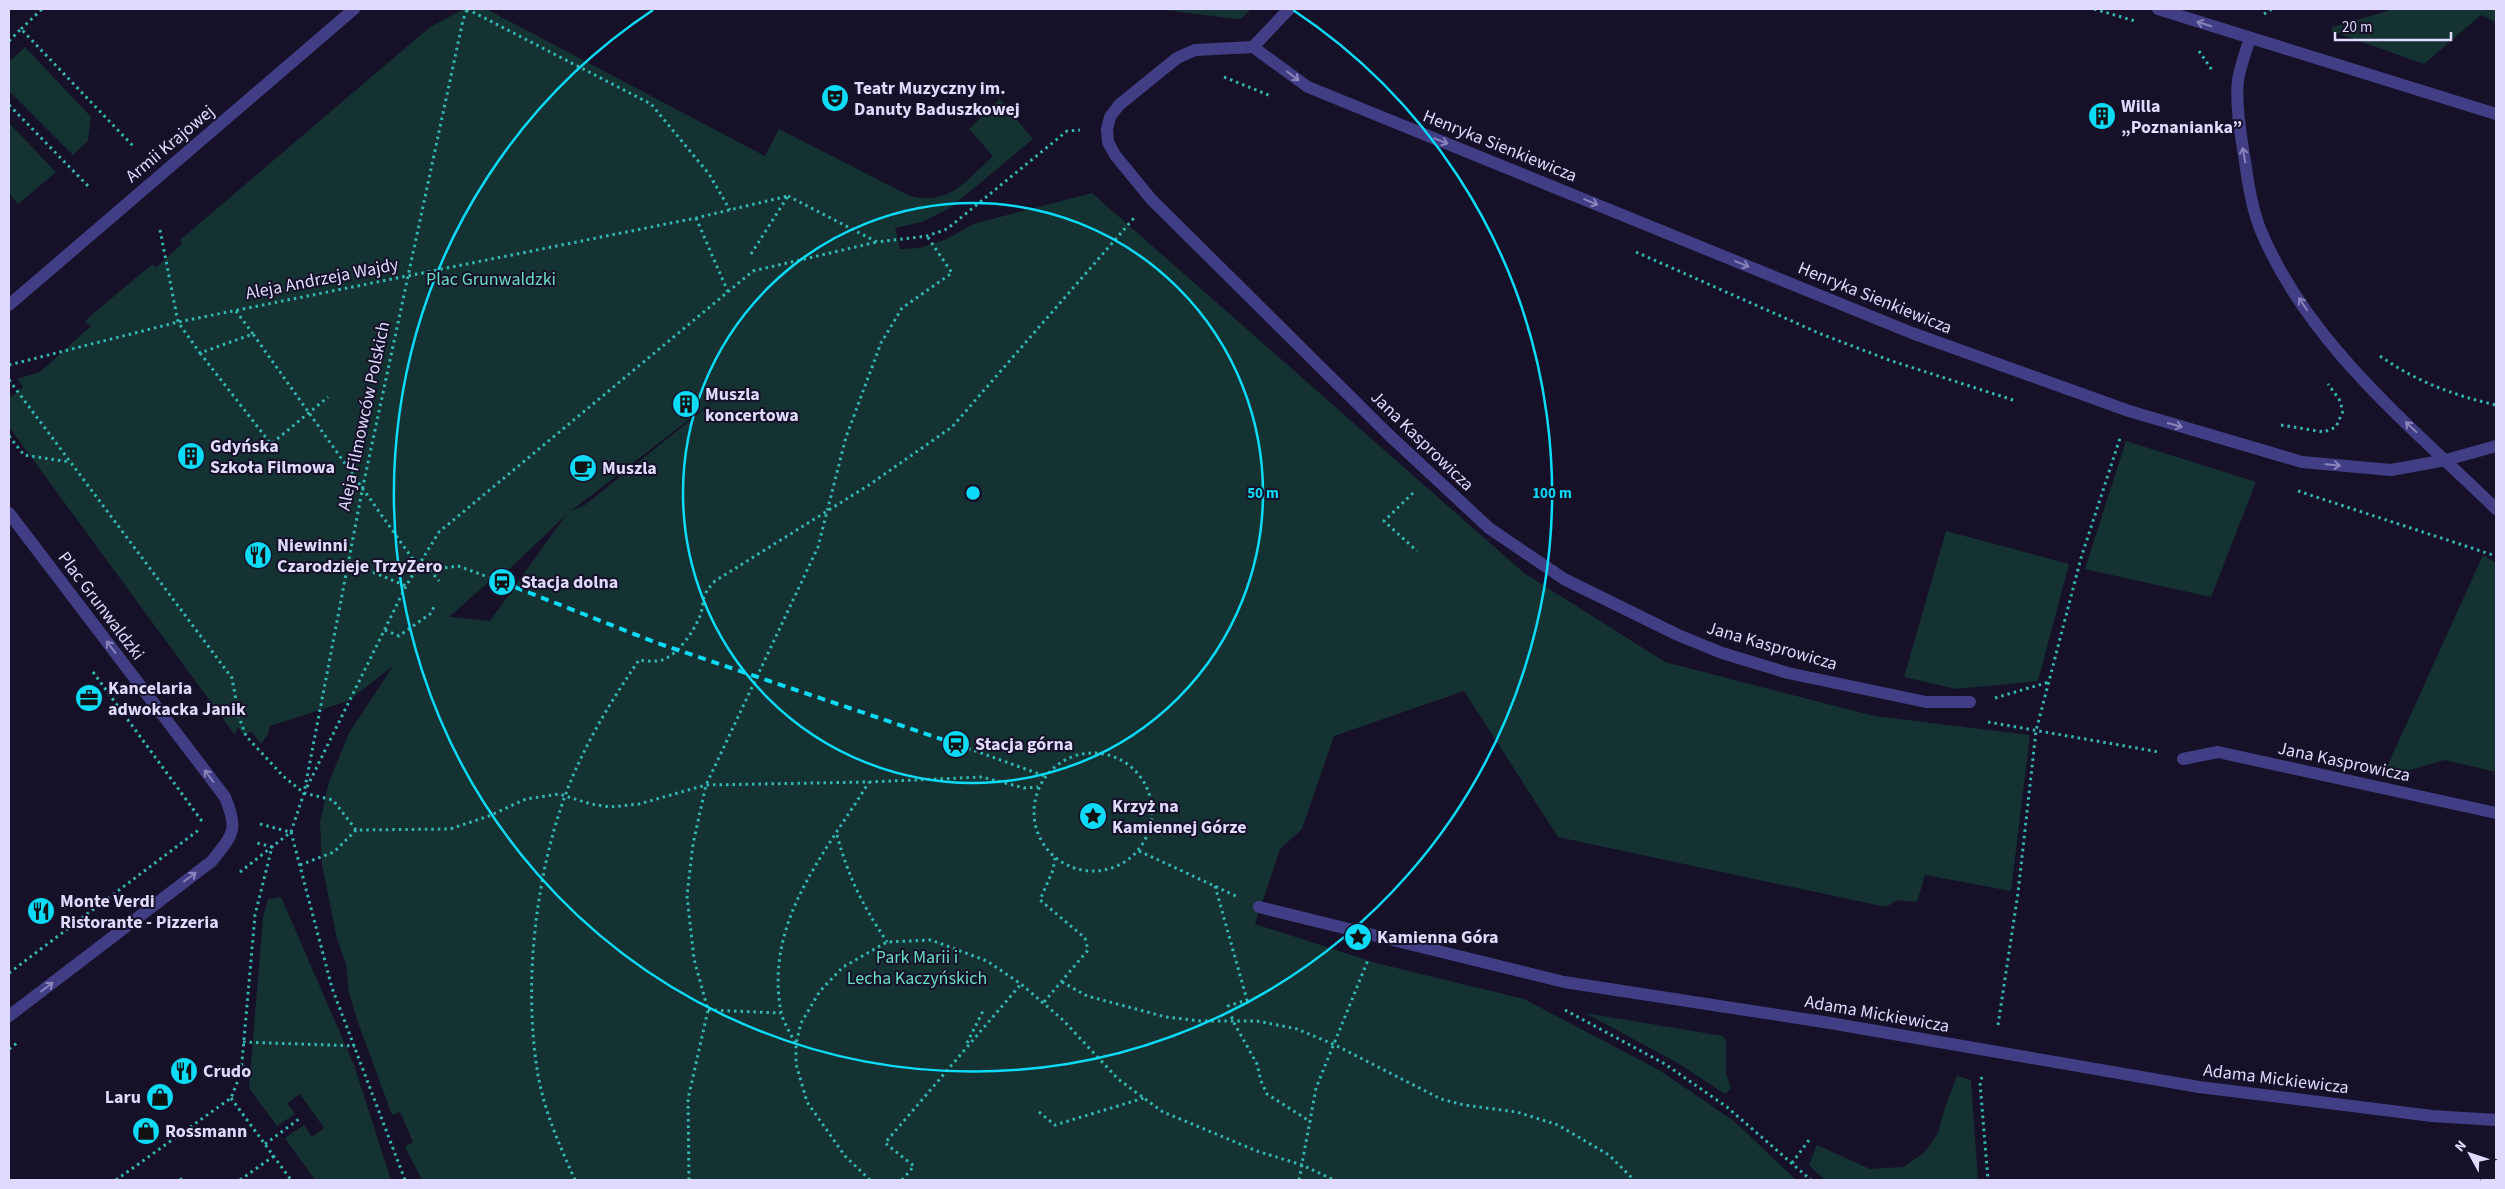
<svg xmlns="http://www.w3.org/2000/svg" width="2505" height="1189" viewBox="0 0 2505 1189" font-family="'Source Sans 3',sans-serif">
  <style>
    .green { fill: #143232; fill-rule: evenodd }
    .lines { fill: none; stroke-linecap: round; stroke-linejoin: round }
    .path { stroke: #34b7b2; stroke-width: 3; stroke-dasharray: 2.5 4; stroke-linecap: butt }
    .minor { stroke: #423e86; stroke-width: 12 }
    .rail { stroke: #0cdbf8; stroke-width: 4; stroke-dasharray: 8 6; stroke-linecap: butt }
    .oneway { stroke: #8984bc }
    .ring { fill: none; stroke: #0cdbf8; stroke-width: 2.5 }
    .labels { text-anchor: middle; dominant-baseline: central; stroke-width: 4; stroke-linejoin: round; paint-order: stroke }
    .poi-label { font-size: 18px; font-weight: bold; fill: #dfdafe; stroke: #161128; text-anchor: start }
    .street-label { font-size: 18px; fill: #dfdafe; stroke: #161128 }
    .park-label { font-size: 18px; fill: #67ddc2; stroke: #161128 }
    .centre { fill: #0cdbf8; stroke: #161128; stroke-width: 2.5 }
    .ring-label { font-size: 15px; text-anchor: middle; font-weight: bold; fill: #0cdbf8; stroke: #161128; stroke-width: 4; stroke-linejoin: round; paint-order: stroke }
  </style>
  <rect width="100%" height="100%" fill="#161128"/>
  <!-- green -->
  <g class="green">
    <path d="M464 9H486L765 156 779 129 910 196C949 206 967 180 993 156L969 129 1000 99 1033 139 950 208 922 222 895 228 900 249 920 248 947 239 973 224 1092 193 1524 573 1665 662 1874 716 2030 735 2011 891 1925 875 1917 902 1897 900 1886 907 1558 837 1464 691 1334 736 1302 829 1280 849 1255 924 1376 963 1524 999 1659 1070 1734 1121 1796 1180H422L405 1147 413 1142 400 1112 392 1115 359 1025 349 993 346 964 337 939 322 865 320 822 329 782 349 733 393 666 348 701 270 726 268 734 261 744 252 732 243 734 238 727 235 735 9 427V393L12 397 23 387 17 379 40 372 91 326 85 322 89 317 150 266 155 265V268L182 244 180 240 430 27ZM744 377 585 505 571 511ZM566 515 490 621 449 617 500 572 504 574Z"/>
    <path d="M1158 9H1251L1242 18 1236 19Z"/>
    <path d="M2394 9H2496V22L2481 15 2424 64 2331 31 2333 27Z"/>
    <path d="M25 47 91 117 88 141 73 155 9 91V62Z"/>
    <path d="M9 123 56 172 18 204 9 193Z"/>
    <path d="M2126 441 2256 482 2211 597 2085 569Z"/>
    <path d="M1946 531 2069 564 2038 681 1956 689 1904 677Z"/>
    <path d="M2483 555 2496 563V772L2445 760 2382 778Z"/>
    <path d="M281 897 354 1065 391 1180H315L285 1138 304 1125 312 1137 324 1128 300 1094 287 1103 295 1114 277 1126 249 1088 263 917 268 899Z"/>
    <path d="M1585 1013 1723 1036 1726 1041V1074L1731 1088 1725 1094 1676 1062Z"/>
    <path d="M1957 1076 1971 1080 1978 1180H1825L1809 1165 1817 1145 1870 1169 1903 1167 1924 1153 1938 1133 1945 1107Z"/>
  </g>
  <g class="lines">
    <!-- path -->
    <g class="path">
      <path d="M467 9 651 104 709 174 730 210"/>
      <path d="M2094 9 2135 21"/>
      <path d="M2264 14 2272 9"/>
      <path d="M21 29 42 9"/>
      <path d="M9 41 21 29 135 148"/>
      <path d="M2199 51 2212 70"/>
      <path d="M1224 77 1271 96"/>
      <path d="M9 105 89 187"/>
      <path d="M788 196 877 242 927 236 947 229 1067 131 1080 130"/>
      <path d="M696 218 728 292"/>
      <path d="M160 230 178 322 200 353 253 334 417 565 430 570 458 566 502 582"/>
      <path d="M1636 252 1821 334 1889 360 2016 401"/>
      <path d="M751 254 788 196"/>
      <path d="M236 311 253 334"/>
      <path d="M200 353 271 444 328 397"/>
      <path d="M2380 356C2417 382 2453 395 2496 405"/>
      <path d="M9 365 178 322 696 218 788 196"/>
      <path d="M9 380 232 678 239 717 246 736 283 776 304 793 333 800 356 830 450 829 489 816 526 799 559 794 591 804 610 807 639 804 706 785 869 782 982 777 1024 788 1038 787"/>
      <path d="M2281 425 2324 432 2336 427 2343 411 2339 399 2328 384"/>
      <path d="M9 436 24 455 70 462"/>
      <path d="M2298 491 2496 556"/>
      <path d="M1413 493 1384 521 1417 551"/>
      <path d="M349 562 406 586"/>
      <path d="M430 570 439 581"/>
      <path d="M385 630 399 636 430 614 434 607"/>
      <path d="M93 672 204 824"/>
      <path d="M1995 698 2049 682"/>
      <path d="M1988 722 2159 752"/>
      <path d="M956 744 1045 776"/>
      <circle cx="1093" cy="812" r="59"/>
      <path d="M307 787 406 586 439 532 753 271 877 242"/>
      <path d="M260 824 290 832"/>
      <path d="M291 832 304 793 363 486 463 20 467 10"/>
      <path d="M291 832 332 988 405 1180"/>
      <path d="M837 835C849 879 862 904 887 942"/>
      <path d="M1139 851 1236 896"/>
      <path d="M300 865 334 852 356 830"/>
      <path d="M240 872 291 832"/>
      <path d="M1215 886 1247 1000 1228 1006 1233 1021 1257 1064 1261 1081 1267 1094 1311 1122"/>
      <path d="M9 973 200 829"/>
      <path d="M1062 982 1087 996 1166 1017 1200 1021H1257L1297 1029 1333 1044 1441 1099 1464 1105 1517 1112 1558 1125 1609 1155 1634 1180"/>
      <path d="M1044 1002 1088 950 1085 938 1040 900 1053 870 1055 858"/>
      <path d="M708 1010 781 1013"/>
      <path d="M1565 1010 1665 1064 1727 1107 1811 1180"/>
      <path d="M1998 1025 2018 893 2036 731 2081 558 2121 435"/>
      <path d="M243 1042 355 1046"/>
      <path d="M795 1043C791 1034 783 1022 781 1012 764 921 825 854 869 782"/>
      <path d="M967 1043 984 1009"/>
      <path d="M9 1049 17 1043"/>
      <path d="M1982 1077 1980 1083 1988 1180"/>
      <path d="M231 1098 291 1180"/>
      <path d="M1039 1112 1055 1125 1144 1098"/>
      <path d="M265 1144 299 1119"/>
      <path d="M1792 1163 1809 1140"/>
      <path d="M116 1180 231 1098 241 1073 255 915 272 847 257 843"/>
      <path d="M180 1180 183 1178"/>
      <path d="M240 1180 274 1156"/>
      <path d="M575 1180C559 1144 543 1109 537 1069 524 983 535 879 565 796 582 749 610 702 639 660 646 661 654 662 662 660 678 655 694 631 700 616 706 598 699 598 715 581L869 485 952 427 1134 218"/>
      <path d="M689 1180 688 1099 708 1010 694 959 687 896 693 844 706 785 818 547 846 437 881 343 902 308 952 273 927 236"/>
      <path d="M870 1180 845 1156 807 1102 796 1064V1044L801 1023 820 991 843 967 887 942 931 940 987 961 1021 984 1063 1020 1118 1079 1163 1112 1257 1151 1302 1165 1334 1180"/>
      <path d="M902 1180 914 1166 885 1143 1021 984"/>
      <path d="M1299 1180 1316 1088 1368 960"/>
    </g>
    <!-- minor -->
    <g class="minor">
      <path d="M2158 9 2496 114"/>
      <path d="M2250 38C2246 50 2242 62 2239 75 2234 97 2241 138 2245 161 2248 184 2252 210 2261 231 2309 345 2410 425 2496 509"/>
      <path d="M1253 47 1308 87 1912 333 2129 411 2302 462 2391 470 2446 460 2496 446"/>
      <path d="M1253 47 1195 50 1177 58 1119 105 1110 117 1107 129 1108 142 1115 155 1151 199 1388 434 1489 528 1564 579 1678 635 1722 653 1788 673 1926 702H1970"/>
      <path d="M1253 47 1289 9"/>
      <path d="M9 305 354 9"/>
      <path d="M9 513 225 797C239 831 233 834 212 861L9 1016"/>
      <path d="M2183 759 2218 752 2496 813"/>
      <path d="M1259 907 1564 982 1830 1023 2199 1087 2432 1116 2496 1120"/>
    </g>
    <!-- rail -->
    <path class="rail" d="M502 582 657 643 956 744"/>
  </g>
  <!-- one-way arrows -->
  <defs><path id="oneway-shaft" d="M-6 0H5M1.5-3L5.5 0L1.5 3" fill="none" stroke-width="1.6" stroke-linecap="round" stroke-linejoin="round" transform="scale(1.25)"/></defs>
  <g class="oneway">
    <use href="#oneway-shaft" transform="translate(2204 24) rotate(-162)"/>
    <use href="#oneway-shaft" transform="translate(1293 76) rotate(37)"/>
    <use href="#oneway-shaft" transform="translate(1441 141) rotate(22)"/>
    <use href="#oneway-shaft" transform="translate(2244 155) rotate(-100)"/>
    <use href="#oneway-shaft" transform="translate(1591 202) rotate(22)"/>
    <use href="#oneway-shaft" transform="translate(1742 264) rotate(22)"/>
    <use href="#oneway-shaft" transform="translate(2303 304) rotate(-124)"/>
    <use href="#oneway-shaft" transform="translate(2175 425) rotate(16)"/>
    <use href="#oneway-shaft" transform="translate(2411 427) rotate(-137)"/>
    <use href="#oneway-shaft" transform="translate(2333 465) rotate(5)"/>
    <use href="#oneway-shaft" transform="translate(111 647) rotate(-127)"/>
    <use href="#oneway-shaft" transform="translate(209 776) rotate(-127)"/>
    <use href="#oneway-shaft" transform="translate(190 877) rotate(-37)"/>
    <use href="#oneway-shaft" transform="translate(47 987) rotate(-37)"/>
  </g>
  <!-- distance rings -->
  <g class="ring">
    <circle cx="973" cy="493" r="290"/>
    <path d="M1293 10A579 579 0 1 1 653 10"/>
  </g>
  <!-- icons -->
  <defs>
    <g id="theatre-disc" transform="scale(1.4375)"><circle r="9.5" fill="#0cdbf8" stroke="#161128"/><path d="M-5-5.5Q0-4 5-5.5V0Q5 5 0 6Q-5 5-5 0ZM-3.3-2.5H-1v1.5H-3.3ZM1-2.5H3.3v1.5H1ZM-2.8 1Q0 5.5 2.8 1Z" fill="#111"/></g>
    <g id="building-disc" transform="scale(1.4375)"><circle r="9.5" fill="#0cdbf8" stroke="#161128"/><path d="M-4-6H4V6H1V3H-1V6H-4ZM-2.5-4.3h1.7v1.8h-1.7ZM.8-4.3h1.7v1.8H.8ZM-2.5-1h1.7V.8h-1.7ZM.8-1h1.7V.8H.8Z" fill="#111"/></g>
    <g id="cafe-disc" transform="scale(1.4375)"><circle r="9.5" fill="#0cdbf8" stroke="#161128"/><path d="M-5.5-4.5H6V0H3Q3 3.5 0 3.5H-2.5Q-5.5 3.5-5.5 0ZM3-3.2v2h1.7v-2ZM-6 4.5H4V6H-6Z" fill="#111"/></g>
    <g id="restaurant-disc" transform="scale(1.4375)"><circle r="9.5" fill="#0cdbf8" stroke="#161128"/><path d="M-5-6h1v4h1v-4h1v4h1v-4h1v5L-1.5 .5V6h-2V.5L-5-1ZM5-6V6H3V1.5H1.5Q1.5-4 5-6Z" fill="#111"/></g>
    <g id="station-disc" transform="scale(1.4375)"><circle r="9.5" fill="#0cdbf8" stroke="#161128"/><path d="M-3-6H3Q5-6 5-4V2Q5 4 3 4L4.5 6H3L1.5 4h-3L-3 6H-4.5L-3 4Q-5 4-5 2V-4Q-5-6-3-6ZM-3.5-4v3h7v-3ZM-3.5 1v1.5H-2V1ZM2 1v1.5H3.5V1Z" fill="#111"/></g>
    <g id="office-disc" transform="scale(1.4375)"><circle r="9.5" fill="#0cdbf8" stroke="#161128"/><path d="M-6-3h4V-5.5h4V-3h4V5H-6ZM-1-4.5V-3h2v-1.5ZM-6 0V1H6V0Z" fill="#111"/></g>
    <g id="sight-disc" transform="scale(1.4375)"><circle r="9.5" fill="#0cdbf8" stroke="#161128"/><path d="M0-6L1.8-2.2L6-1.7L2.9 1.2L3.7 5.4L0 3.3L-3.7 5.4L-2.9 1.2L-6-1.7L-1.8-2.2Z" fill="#111"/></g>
    <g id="shop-disc" transform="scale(1.4375)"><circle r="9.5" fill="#0cdbf8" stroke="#161128"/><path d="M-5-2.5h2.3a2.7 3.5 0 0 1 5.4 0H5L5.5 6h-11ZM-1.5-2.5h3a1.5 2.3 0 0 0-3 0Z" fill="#111"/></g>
  </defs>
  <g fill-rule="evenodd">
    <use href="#theatre-disc" x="835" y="98"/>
    <use href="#building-disc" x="2102" y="116"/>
    <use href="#building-disc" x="686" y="404"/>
    <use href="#building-disc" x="191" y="456"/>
    <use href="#cafe-disc" x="583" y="468"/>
    <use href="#restaurant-disc" x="258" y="555"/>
    <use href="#station-disc" x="502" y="582"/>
    <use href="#office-disc" x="89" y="698"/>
    <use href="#station-disc" x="956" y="744"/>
    <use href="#sight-disc" x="1093" y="816"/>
    <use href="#restaurant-disc" x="41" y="911"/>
    <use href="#sight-disc" x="1358" y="937"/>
    <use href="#restaurant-disc" x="184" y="1071"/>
    <use href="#shop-disc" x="160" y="1097"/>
    <use href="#shop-disc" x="146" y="1131"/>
  </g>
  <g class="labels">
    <!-- poi labels -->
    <g class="poi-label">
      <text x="854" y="88">Teatr Muzyczny im.<tspan x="854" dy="21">Danuty Baduszkowej</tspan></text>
      <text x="2121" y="106">Willa<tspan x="2121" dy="21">„Poznanianka”</tspan></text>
      <text x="705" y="394">Muszla<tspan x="705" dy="21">koncertowa</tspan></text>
      <text x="210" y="446">Gdyńska<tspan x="210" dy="21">Szkoła Filmowa</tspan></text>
      <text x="602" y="468">Muszla</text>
      <text x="277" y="545">Niewinni<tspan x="277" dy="21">Czarodzieje TrzyZero</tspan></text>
      <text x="521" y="582">Stacja dolna</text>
      <text x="108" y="688">Kancelaria<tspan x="108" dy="21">adwokacka Janik</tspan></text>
      <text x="975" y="744">Stacja górna</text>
      <text x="1112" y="806">Krzyż na<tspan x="1112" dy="21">Kamiennej Górze</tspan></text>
      <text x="60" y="901">Monte Verdi<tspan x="60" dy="21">Ristorante - Pizzeria</tspan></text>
      <text x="1377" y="937">Kamienna Góra</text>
      <text x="203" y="1071">Crudo</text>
      <text x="141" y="1097" text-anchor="end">Laru</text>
      <text x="165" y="1131">Rossmann</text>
    </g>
    <!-- street labels -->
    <g class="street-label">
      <text transform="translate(170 144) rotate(-40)">Armii Krajowej</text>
      <text transform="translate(1500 146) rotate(22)">Henryka Sienkiewicza</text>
      <text transform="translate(322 279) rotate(-11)">Aleja Andrzeja Wajdy</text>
      <text transform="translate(1875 298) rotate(22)">Henryka Sienkiewicza</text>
      <text transform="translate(364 416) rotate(-78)">Aleja Filmowców Polskich</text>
      <text transform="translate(1422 441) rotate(44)">Jana Kasprowicza</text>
      <text transform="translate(101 606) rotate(53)">Plac Grunwaldzki</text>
      <text transform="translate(1772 646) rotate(16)">Jana Kasprowicza</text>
      <text transform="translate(2344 762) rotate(12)">Jana Kasprowicza</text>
      <text transform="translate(1877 1014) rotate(10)">Adama Mickiewicza</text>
      <text transform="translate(2276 1079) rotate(7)">Adama Mickiewicza</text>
    </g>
    <!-- park labels -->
    <g class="park-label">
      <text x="491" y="279">Plac Grunwaldzki</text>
      <text x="917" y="957">Park Marii i<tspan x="917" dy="21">Lecha Kaczyńskich</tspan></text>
    </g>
  </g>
  <circle cx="973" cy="493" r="8" class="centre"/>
  <g class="ring-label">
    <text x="1263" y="498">50 m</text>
    <text x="1552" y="498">100 m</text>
  </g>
  <!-- border -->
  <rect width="2505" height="1189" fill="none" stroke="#dfdafe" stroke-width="20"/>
  <!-- north arrow -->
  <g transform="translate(2470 1154) rotate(310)" stroke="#161128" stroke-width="4" paint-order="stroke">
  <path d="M0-4L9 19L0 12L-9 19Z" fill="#dfdafe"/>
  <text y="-8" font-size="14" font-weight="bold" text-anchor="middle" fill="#dfdafe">N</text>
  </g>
  <!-- scale -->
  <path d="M2335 32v8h116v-8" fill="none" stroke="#dfdafe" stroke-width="2.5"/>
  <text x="2342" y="32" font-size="15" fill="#dfdafe" stroke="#161128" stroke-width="4" paint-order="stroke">20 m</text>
</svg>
